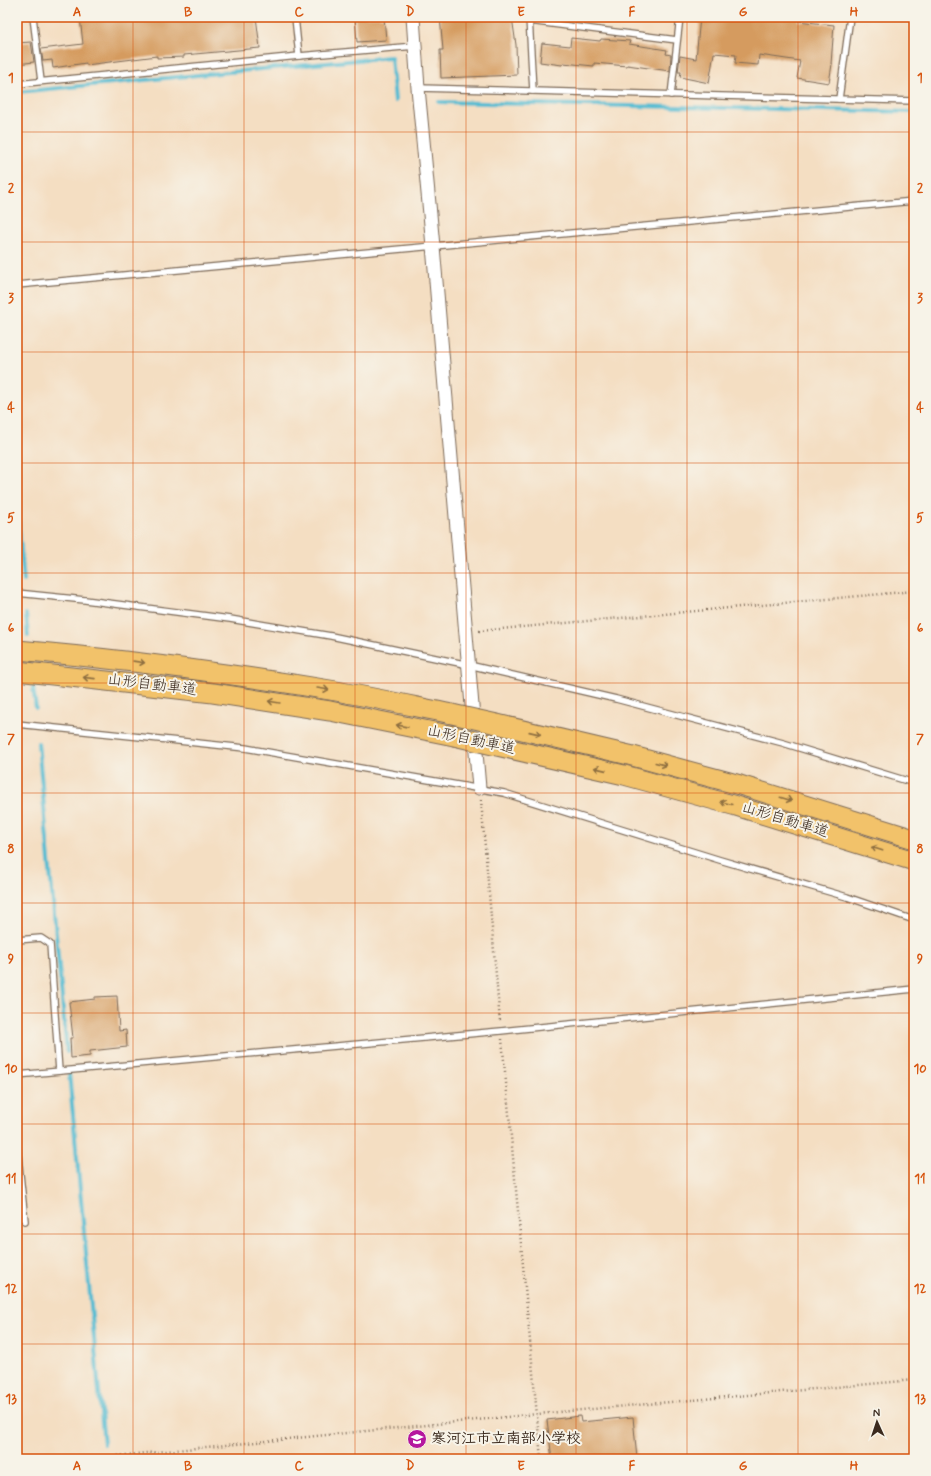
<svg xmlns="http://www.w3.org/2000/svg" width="931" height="1476" viewBox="0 0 931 1476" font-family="Mynerve,'Klee One',sans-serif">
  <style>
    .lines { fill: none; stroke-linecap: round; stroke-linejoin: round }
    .stream { stroke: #54bcd2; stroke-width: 4 }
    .building { fill: #d59b5f }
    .service-casing { stroke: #7c6957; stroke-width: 8 }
    .tertiary-casing { stroke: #7c6957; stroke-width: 15 }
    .motorway-casing { stroke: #7c6957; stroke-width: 21 }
    .path { stroke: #7c6957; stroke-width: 2.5; stroke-dasharray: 1 3; stroke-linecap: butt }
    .service { stroke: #fff; stroke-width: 5.5 }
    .tertiary { stroke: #fff; stroke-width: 13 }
    .motorway { stroke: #f2c26a; stroke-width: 19 }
    .motorway-bridge-casing { stroke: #7c6957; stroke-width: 21; stroke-linecap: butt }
    .motorway-bridge { stroke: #f2c26a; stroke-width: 19 }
    .oneway { stroke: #8d6e40 }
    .grid { fill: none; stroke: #d7540e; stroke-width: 1; stroke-opacity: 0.55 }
    .labels { text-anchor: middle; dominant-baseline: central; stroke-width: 4; stroke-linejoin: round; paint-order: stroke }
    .street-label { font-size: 15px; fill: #3b2a1e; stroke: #f7f3e8 }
    .poi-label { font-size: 15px; font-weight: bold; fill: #3b2a1e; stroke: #f7f3e8; text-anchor: start }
    .neatline { fill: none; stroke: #d7540e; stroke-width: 1.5 }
    .grid-label { font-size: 13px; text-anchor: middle; font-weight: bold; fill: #d7540e }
  </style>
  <rect width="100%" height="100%" fill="#f7f3e8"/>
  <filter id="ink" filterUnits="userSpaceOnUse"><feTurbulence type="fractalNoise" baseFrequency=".025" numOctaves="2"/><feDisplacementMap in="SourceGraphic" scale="8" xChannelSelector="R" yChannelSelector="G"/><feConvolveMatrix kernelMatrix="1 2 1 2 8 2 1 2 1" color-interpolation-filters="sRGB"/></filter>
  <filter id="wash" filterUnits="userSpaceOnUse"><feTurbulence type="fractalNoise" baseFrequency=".012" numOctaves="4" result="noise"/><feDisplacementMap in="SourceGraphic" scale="16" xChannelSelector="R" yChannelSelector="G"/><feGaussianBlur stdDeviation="0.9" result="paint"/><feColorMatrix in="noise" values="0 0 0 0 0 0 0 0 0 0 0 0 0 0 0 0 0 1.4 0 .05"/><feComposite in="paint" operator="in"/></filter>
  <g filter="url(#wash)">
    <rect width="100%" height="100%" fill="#f4dec2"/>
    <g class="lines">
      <!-- stream -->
      <g class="stream">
        <path d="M17 92 391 57 395 101"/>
        <path d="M439 102 914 112"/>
        <path d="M17 508 24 581"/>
        <path d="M26 614 28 636"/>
        <path d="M33 687 36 708"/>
        <path d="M38 743 67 1052"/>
        <path d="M69 1073 104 1444"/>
      </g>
    </g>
    <g id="blocks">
      <!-- building -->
      <g class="building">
        <path d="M80 17H256L260 48 184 55V57L157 58V56L86 65V63L53 68 52 60 43 61 41 49 83 44Z"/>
        <path d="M355 17H384L386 40 357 42Z"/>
        <path d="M440 17H512L516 45 517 75 441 78 440 50H443Z"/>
        <path d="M700 17H798V21L834 25 831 64H832L829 83 797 78 800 61 759 55 758 65 735 63 736 55 714 53 709 83 680 77 681 72H678L680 56 696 59Z"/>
        <path d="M571 38 600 41 601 39 630 41 629 44 667 50 666 54 671 55 670 71 627 65V66L594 63V66L563 63 562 65 540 62 542 43 570 46Z"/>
        <path d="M31 42 34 62 17 64V43Z"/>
        <path d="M117 996 119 1031 126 1030 127 1047 90 1051V1056L71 1058 70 1038H73L69 1002 95 999V997Z"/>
        <path d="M580 1416 581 1422 633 1417 637 1459H552L547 1420Z"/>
      </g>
    </g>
  </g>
  <g filter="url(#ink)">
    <use href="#blocks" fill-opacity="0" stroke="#7c6957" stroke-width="1"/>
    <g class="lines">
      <!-- service casing -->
      <g class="service-casing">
        <g id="service">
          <path d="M33 17 41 81"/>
          <path d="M295 17 299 56 415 46"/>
          <path d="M529 17 533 91"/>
          <path d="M529 21 677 40"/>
          <path d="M17 84 299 56"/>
          <path d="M418 88 914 101"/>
          <path d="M671 95 680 17"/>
          <path d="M839 99 850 17"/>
          <path d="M17 285 914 201"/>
          <path d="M17 593 85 600 230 619 331 636 469 665 616 699 783 743 914 783"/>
          <path d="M17 724 245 748 504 793 720 860 847 897 914 920"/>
          <path d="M17 940 41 938 50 944 59 1071"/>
          <path d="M17 1075 501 1031 914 989"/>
          <path d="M17 1146 25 1221"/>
        </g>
      </g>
      <!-- tertiary casing -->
      <g class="tertiary-casing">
        <path id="tertiary" d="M413 17 418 88 433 246 479 788"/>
      </g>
      <!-- motorway casing -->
      <g class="motorway-casing">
        <g id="motorway">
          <path d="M17 650C122 659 226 673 330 690 371 697 412 706 452 714"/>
          <path d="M17 671 213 693 330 711 454 736"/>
          <path d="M497 724 629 755 740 785 914 839"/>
          <path d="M497 746 624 775 736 806 914 861"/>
        </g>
      </g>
      <!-- path -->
      <g class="path">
        <path d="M479 631 914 591"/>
        <path d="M481 800 500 1022"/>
        <path d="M502 1039 541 1459"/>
        <path d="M86 1459 537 1414 914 1380"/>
      </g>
      <!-- service -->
      <use href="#service" class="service"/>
      <!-- tertiary -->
      <use href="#tertiary" class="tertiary"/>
      <!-- motorway -->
      <use href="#motorway" class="motorway"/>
      <!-- motorway-bridge casing -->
      <g class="motorway-bridge-casing">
        <g id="motorway-bridge">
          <path d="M452 714 497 724"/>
          <path d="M454 736 497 746"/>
        </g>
      </g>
      <!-- motorway-bridge -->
      <use href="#motorway-bridge" class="motorway-bridge"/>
    </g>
    <!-- one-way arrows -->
    <defs><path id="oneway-shaft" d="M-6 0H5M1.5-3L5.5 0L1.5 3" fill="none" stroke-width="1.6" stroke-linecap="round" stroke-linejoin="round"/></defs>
    <g class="oneway">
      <use href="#oneway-shaft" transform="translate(139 662) rotate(8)"/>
      <use href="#oneway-shaft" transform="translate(89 678) rotate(-174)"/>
      <use href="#oneway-shaft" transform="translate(323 689) rotate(9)"/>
      <use href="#oneway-shaft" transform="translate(274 702) rotate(-171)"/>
      <use href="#oneway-shaft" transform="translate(402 726) rotate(-169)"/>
      <use href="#oneway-shaft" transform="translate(535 733) rotate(13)"/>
      <use href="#oneway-shaft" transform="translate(661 764) rotate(15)"/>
      <use href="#oneway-shaft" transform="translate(600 769) rotate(-167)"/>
      <use href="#oneway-shaft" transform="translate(786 799) rotate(17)"/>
      <use href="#oneway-shaft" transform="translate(726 803) rotate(-165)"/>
      <use href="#oneway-shaft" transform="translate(877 849) rotate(-162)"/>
    </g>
  </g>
  <!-- grid -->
  <path class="grid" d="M133 17V1459M244 17V1459M355 17V1459M466 17V1459M576 17V1459M687 17V1459M798 17V1459M17 132H914M17 242H914M17 352H914M17 463H914M17 573H914M17 683H914M17 793H914M17 903H914M17 1013H914M17 1124H914M17 1234H914M17 1344H914"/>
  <!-- icons -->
  <defs>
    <g id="school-disc" transform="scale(1)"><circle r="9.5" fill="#b5179e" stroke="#f7f3e8"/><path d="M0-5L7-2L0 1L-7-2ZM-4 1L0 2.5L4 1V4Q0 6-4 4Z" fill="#fff"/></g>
  </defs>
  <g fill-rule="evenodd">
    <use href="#school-disc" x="417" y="1439"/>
  </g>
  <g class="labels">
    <!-- street labels -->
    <g class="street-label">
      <text transform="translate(152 685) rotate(7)">山形自動車道</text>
      <text transform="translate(471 740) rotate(12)">山形自動車道</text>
      <text transform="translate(785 820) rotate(17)">山形自動車道</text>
    </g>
    <!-- poi labels -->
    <g class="poi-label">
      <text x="431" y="1439">寒河江市立南部小学校</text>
    </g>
  </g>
  <!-- margin -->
  <rect width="931" height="1476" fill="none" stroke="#f7f3e8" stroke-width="44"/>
  <!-- north arrow -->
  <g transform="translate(877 1422) rotate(357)" stroke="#f7f3e8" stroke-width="3" paint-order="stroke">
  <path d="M0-3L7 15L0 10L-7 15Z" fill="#3b2a1e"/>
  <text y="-6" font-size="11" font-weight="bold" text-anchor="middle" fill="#3b2a1e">N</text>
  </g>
  <rect x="22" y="22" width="887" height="1432" class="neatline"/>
  <g class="grid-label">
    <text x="77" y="16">A</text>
    <text x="188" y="16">B</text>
    <text x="299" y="16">C</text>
    <text x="410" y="16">D</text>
    <text x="521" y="16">E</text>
    <text x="632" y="16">F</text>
    <text x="743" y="16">G</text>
    <text x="854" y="16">H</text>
    <text x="11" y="82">1</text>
    <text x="920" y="82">1</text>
    <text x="11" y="192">2</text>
    <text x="920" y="192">2</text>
    <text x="11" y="302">3</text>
    <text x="920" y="302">3</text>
    <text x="11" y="412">4</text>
    <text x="920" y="412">4</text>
    <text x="11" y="522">5</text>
    <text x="920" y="522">5</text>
    <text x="11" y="632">6</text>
    <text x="920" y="632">6</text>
    <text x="11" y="743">7</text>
    <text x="920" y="743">7</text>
    <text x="11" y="853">8</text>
    <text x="920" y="853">8</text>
    <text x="11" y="963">9</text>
    <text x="920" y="963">9</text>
    <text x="11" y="1073">10</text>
    <text x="920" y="1073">10</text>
    <text x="11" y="1183">11</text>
    <text x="920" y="1183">11</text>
    <text x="11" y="1293">12</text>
    <text x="920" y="1293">12</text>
    <text x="11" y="1403">13</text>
    <text x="920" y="1403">13</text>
    <text x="77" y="1470">A</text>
    <text x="188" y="1470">B</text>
    <text x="299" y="1470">C</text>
    <text x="410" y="1470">D</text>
    <text x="521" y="1470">E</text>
    <text x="632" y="1470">F</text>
    <text x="743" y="1470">G</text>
    <text x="854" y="1470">H</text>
  </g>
</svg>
